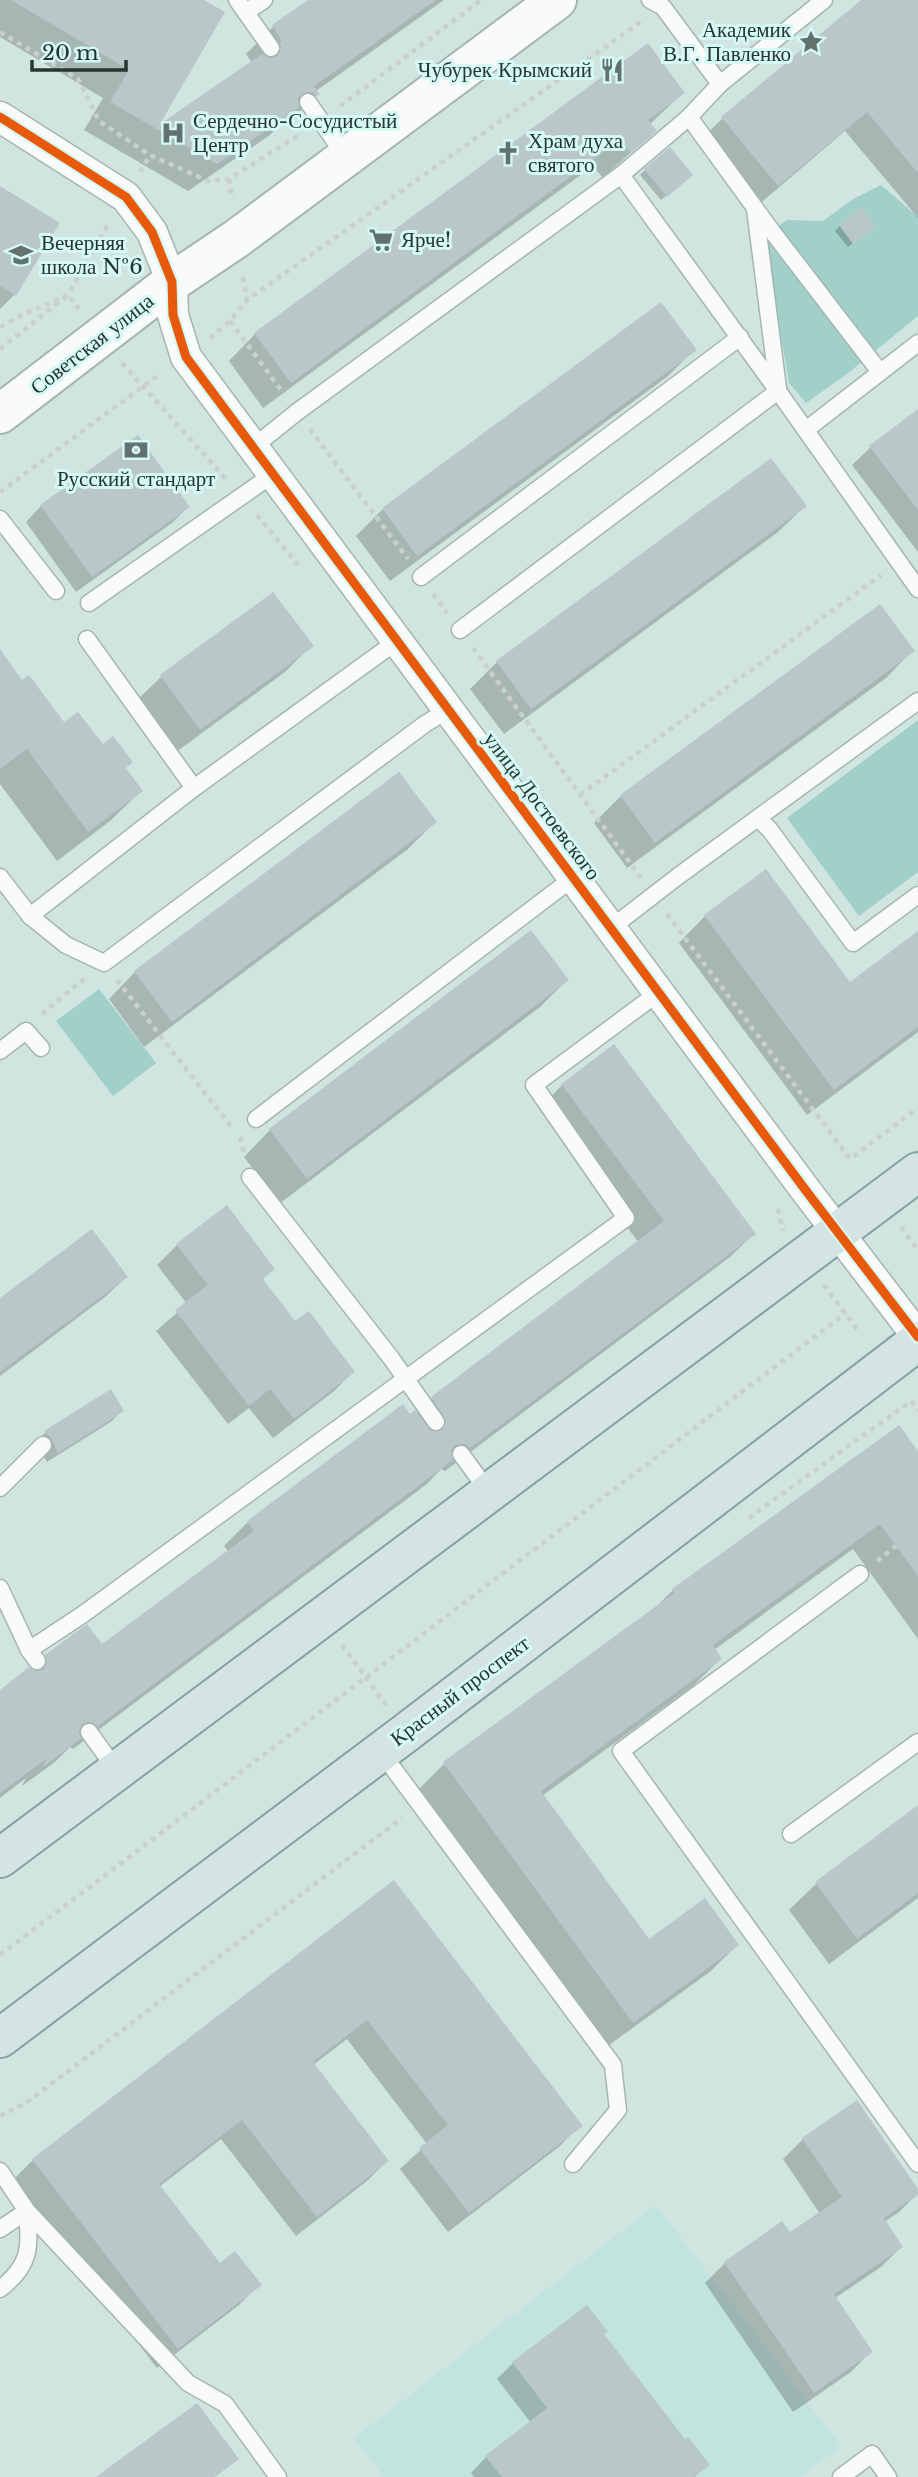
<svg xmlns="http://www.w3.org/2000/svg" width="918" height="2477" viewBox="0 0 918 2477" font-family="'Libre Baskerville',serif">
  <style>
    .built { fill: #c2e4de }
    .green { fill: #a1d0c8 }
    .shadow { fill: #0003 }
    .building { fill: #b9c8c6 }
    .lines { fill: none; stroke-linecap: round; stroke-linejoin: round }
    .lane-casing { stroke: #a5b5b2; stroke-width: 19 }
    .street-casing { stroke: #a5b5b2; stroke-width: 33 }
    .secondary-casing { stroke: #a5b5b2; stroke-width: 42 }
    .primary-casing { stroke: #83a29e; stroke-width: 42 }
    .path { stroke: #cbd0cf; stroke-width: 4.5; stroke-dasharray: 5 5; stroke-linecap: butt }
    .lane { stroke: #f8fbfa; stroke-width: 16 }
    .street { stroke: #f8fbfa; stroke-width: 30 }
    .secondary { stroke: #f8fbfa; stroke-width: 38 }
    .primary { stroke: #d4e4e2; stroke-width: 38 }
    .cycleway-casing { stroke: #d5f9f3; stroke-width: 13 }
    .cycleway { stroke: #e8590c; stroke-width: 9 }
    .labels { text-anchor: middle; dominant-baseline: central; stroke-width: 6; stroke-linejoin: round; paint-order: stroke }
    .poi-label { font-size: 21px; fill: #263432; stroke: #d5f9f3; text-anchor: start }
    .street-label { font-size: 21px; fill: #263432; stroke: #d5f9f3 }
  </style>
  <rect width="100%" height="100%" fill="#d0e4e0"/>
  <!-- built -->
  <path class="built" d="M656 2205 841 2446 800 2477H384L354 2438Z"/>
  <!-- green -->
  <g class="green">
    <path d="M881 185 918 217V316L847 374 806 403 789 383 764 236 787 220 823 221 853 199Z"/>
    <path d="M918 720V872L859 916 787 818Z"/>
    <path d="M99 989 156 1063 113 1096 56 1021Z"/>
  </g>
  <!-- shadow -->
  <g class="shadow">
    <path d="M0 0H201L223 13 155 129 252 63 246 54 273 27 311 0H444L316 91 318 94 290 121 284 120 270 135 188 191 84 130 103 98 0 37Z"/>
    <path d="M864 0H918V218L845 131 757 206 701 139 722 119Z"/>
    <path d="M683 93 649 125 654 131 603 178 593 166 263 408 229 361 255 334Z"/>
    <path d="M645 170 686 180 661 200 640 175Z"/>
    <path d="M0 188 14 295 0 309Z"/>
    <path d="M840 226 869 231 848 247 835 231Z"/>
    <path d="M694 350 668 376 390 581 356 536 383 509Z"/>
    <path d="M918 411V552L852 465 871 447Z"/>
    <path d="M771 460 805 506 778 532 504 734 470 689 497 662Z"/>
    <path d="M41 506 188 507 172 523 76 592 26 522Z"/>
    <path d="M273 594 311 646 285 672 172 755 134 703 161 677Z"/>
    <path d="M912 651 886 678 627 868 594 823 621 796Z"/>
    <path d="M0 652 22 682 63 725 102 746 124 768 141 791 110 821 57 861 0 784Z"/>
    <path d="M435 822 408 849 144 1047 109 999 135 972Z"/>
    <path d="M705 916 850 984 918 933V1032L807 1115 679 943Z"/>
    <path d="M567 980 540 1007 279 1204 244 1157 270 1130Z"/>
    <path d="M562 1085 754 1234 730 1257 445 1471 441 1469 427 1484 73 1749 70 1747 55 1762 22 1786 26 1778 0 1798V1691L32 1671 47 1656 102 1647 229 1552 224 1546 248 1522 410 1416 416 1415 433 1399 639 1243 539 1109Z"/>
    <path d="M177 1245 262 1280 295 1324 353 1372 333 1392 273 1438 249 1408 228 1424 156 1331 187 1304 157 1265Z"/>
    <path d="M126 1277 105 1297 0 1376V1301Z"/>
    <path d="M110 1391 122 1410 112 1421 47 1462 35 1443 45 1433Z"/>
    <path d="M918 1454V1639L853 1549 714 1650 720 1659 694 1685 542 1796 648 1942 737 1945 711 1971 605 2048 418 1790 444 1764 649 1614 673 1590Z"/>
    <path d="M918 1807V1898L829 1964 789 1910 816 1884Z"/>
    <path d="M393 1882 580 2125 560 2146 448 2232 400 2169 427 2144 347 2039 313 2065 387 2161 367 2181 296 2236 221 2139 159 2187 219 2265 259 2285 239 2305 157 2368 13 2180 33 2160Z"/>
    <path d="M803 2139 918 2193 898 2213 884 2222 901 2247 881 2267 835 2298 871 2351 851 2372 793 2412 705 2283 725 2263 782 2224 790 2235 820 2214 783 2159Z"/>
    <path d="M602 2335 684 2441 707 2465 695 2477H474L471 2473 486 2457 531 2423 497 2379 513 2363Z"/>
  </g>
  <!-- building -->
  <g class="building">
    <path d="M11 0H204L225 12 160 124 262 54 271 58 278 56 281 48 280 42 282 41 272 25 308 0H436L314 86 320 94 317 96 312 92 303 93 298 98 299 108 217 164 110 102 129 70Z"/>
    <path d="M861 0H918V173L867 112 778 186 721 117Z"/>
    <path d="M648 43 685 93 648 120 657 131 631 153 620 140 291 383 254 333Z"/>
    <path d="M670 147 693 175 667 197 644 169Z"/>
    <path d="M0 186 60 223 16 296 0 286Z"/>
    <path d="M862 207 876 227 853 244 839 225Z"/>
    <path d="M661 302 697 350 417 556 382 508Z"/>
    <path d="M918 409V510L869 446Z"/>
    <path d="M138 435 190 507 92 577 40 505Z"/>
    <path d="M771 458 807 506 531 709 496 661Z"/>
    <path d="M273 592 314 646 200 730 160 675Z"/>
    <path d="M880 604 915 651 655 843 620 795Z"/>
    <path d="M0 649 22 680 29 675 64 722 78 712 103 744 113 736 133 762 126 768 143 791 88 832 27 749 0 769Z"/>
    <path d="M399 772 437 822 172 1022 134 971Z"/>
    <path d="M766 869 850 982 918 931V1027L834 1090 704 915Z"/>
    <path d="M531 930 569 980 307 1179 269 1129Z"/>
    <path d="M614 1044 756 1234 470 1448 465 1444 455 1445 451 1450 453 1460 98 1726 89 1722 82 1724 79 1732 81 1738 43 1767 46 1759 0 1793V1690L29 1667 37 1671 44 1669 47 1661 45 1655 87 1624 102 1644 254 1531 247 1521 403 1404 410 1414 415 1410 431 1431H441L446 1420 431 1397 664 1221 561 1084Z"/>
    <path d="M227 1205 275 1269 263 1279 295 1321 309 1311 355 1372 294 1419 270 1389 249 1406 175 1310 208 1285 176 1244Z"/>
    <path d="M92 1229 128 1277 0 1372V1298Z"/>
    <path d="M111 1389 124 1411 58 1453 51 1438 44 1431Z"/>
    <path d="M899 1425 918 1451V1576L880 1524 713 1645 722 1659 541 1791 649 1939 705 1898 739 1945 633 2023 443 1762 674 1593 672 1589Z"/>
    <path d="M918 1805V1893L857 1939 815 1882Z"/>
    <path d="M394 1880 583 2126 469 2213 419 2148 448 2125 367 2020 313 2062 389 2161 317 2217 242 2120 159 2184 220 2263 235 2251 262 2285 178 2349 32 2159Z"/>
    <path d="M857 2100 918 2189V2195L884 2218 903 2247 834 2294 873 2352 814 2393 724 2262 782 2221 790 2232 842 2197 802 2138Z"/>
    <path d="M587 2305 608 2332 604 2334 685 2439 688 2437 710 2465 694 2477H502L485 2456 547 2408 512 2362Z"/>
    <path d="M197 2403 239 2459 215 2477H96Z"/>
  </g>
  <g class="lines">
    <!-- lane casing -->
    <g class="lane-casing">
      <g id="lane">
        <path d="M237 0 271 48"/>
        <path d="M650 0 663 7 720 84"/>
        <path d="M246 12 264 0"/>
        <path d="M308 102 345 156"/>
        <path d="M689 117 771 230 880 372"/>
        <path d="M621 175 778 391"/>
        <path d="M755 209 778 388"/>
        <path d="M807 429 918 343"/>
        <path d="M252 448 297 412 621 175 689 117 720 84 824 0"/>
        <path d="M0 519 56 591"/>
        <path d="M421 577 740 337"/>
        <path d="M89 603 272 475"/>
        <path d="M460 630 778 391 918 589"/>
        <path d="M87 639 194 788"/>
        <path d="M758 818 770 830 853 943 918 895"/>
        <path d="M0 877 30 916 66 945 104 963 425 724 448 710"/>
        <path d="M30 916 194 788 397 641"/>
        <path d="M611 928 677 877 918 701"/>
        <path d="M0 1051 26 1031 41 1048"/>
        <path d="M256 1119 573 878"/>
        <path d="M250 1177 391 1358 436 1422"/>
        <path d="M461 1454 489 1492"/>
        <path d="M0 1488 43 1445"/>
        <path d="M860 1574 621 1751 918 2164"/>
        <path d="M0 1588 29 1650 37 1661"/>
        <path d="M29 1650 82 1615 626 1218 534 1085 658 993"/>
        <path d="M89 1732 117 1771"/>
        <path d="M381 1752 613 2065 618 2110 573 2164"/>
        <path d="M791 1834 918 1742"/>
        <path d="M0 2171 27 2211 188 2383 225 2404 278 2477"/>
        <path d="M0 2229 27 2211C30 2248 31 2265 0 2289"/>
        <path d="M841 2477 872 2454 888 2477"/>
      </g>
    </g>
    <!-- street casing -->
    <g class="street-casing">
      <path id="street" d="M0 117 126 197 152 232 172 282 173 315 186 357 807 1192 918 1337"/>
    </g>
    <!-- secondary casing -->
    <g class="secondary-casing">
      <path id="secondary" d="M0 414 172 282 236 239 557 0"/>
    </g>
    <!-- primary casing -->
    <g class="primary-casing">
      <g id="primary">
        <path d="M0 1858 918 1172"/>
        <path d="M0 2038 407 1732 918 1341"/>
      </g>
    </g>
    <!-- path -->
    <g class="path">
      <path d="M0 32 78 79 99 121 150 155 208 181 229 179 302 133"/>
      <path d="M340 106 481 0"/>
      <path d="M140 172 150 155"/>
      <path d="M229 179 232 199"/>
      <path d="M243 277 247 299"/>
      <path d="M230 321 284 394"/>
      <path d="M0 327 24 314 68 295 108 224"/>
      <path d="M210 338 230 321 247 300 642 21"/>
      <path d="M0 349 68 295 80 310"/>
      <path d="M122 363 226 479"/>
      <path d="M310 429 408 559"/>
      <path d="M0 492 160 374"/>
      <path d="M257 515 298 565"/>
      <path d="M433 594 447 613"/>
      <path d="M473 648 641 878"/>
      <path d="M580 795 881 575"/>
      <path d="M667 914 850 1159 918 1108"/>
      <path d="M117 980 232 1128"/>
      <path d="M42 1014 84 979"/>
      <path d="M240 1137 245 1156"/>
      <path d="M778 1209 783 1231"/>
      <path d="M901 1227 918 1250"/>
      <path d="M824 1285 860 1333"/>
      <path d="M749 1518 911 1401 918 1411"/>
      <path d="M877 1561 896 1546"/>
      <path d="M342 1645 386 1705"/>
      <path d="M0 1955 846 1313"/>
      <path d="M0 2116 26 2103 402 1818"/>
    </g>
    <!-- lane -->
    <use href="#lane" class="lane"/>
    <!-- street -->
    <use href="#street" class="street"/>
    <!-- secondary -->
    <use href="#secondary" class="secondary"/>
    <!-- primary -->
    <use href="#primary" class="primary"/>
    <!-- cycleway casing -->
    <g class="cycleway-casing">
      <path id="cycleway" d="M0 117 126 197 152 232 172 282 173 315 186 357 807 1192 918 1337"/>
    </g>
    <!-- cycleway -->
    <use href="#cycleway" class="cycleway"/>
  </g>
  <!-- icons -->
  <defs>
    <g id="sight-bare" transform="scale(1.89)"><path d="M0-6L1.8-2.2L6-1.7L2.9 1.2L3.7 5.4L0 3.3L-3.7 5.4L-2.9 1.2L-6-1.7L-1.8-2.2Z" fill="#62726f" stroke="#d5f9f3" stroke-width="2.5" paint-order="stroke"/></g>
    <g id="restaurant-bare" transform="scale(1.89)"><path d="M-5-6h1v4h1v-4h1v4h1v-4h1v5L-1.5 .5V6h-2V.5L-5-1ZM5-6V6H3V1.5H1.5Q1.5-4 5-6Z" fill="#62726f" stroke="#d5f9f3" stroke-width="2.5" paint-order="stroke"/></g>
    <g id="hospital-bare" transform="scale(1.89)"><path d="M-5-5h3v3.5h4V-5h3V5h-3V1.5h-4V5h-3Z" fill="#62726f" stroke="#d5f9f3" stroke-width="2.5" paint-order="stroke"/></g>
    <g id="church-bare" transform="scale(1.89)"><path d="M-1.2-6h2.4v3.5h3.3v2.4h-3.3V6h-2.4V-.1h-3.3v-2.4h3.3Z" fill="#62726f" stroke="#d5f9f3" stroke-width="2.5" paint-order="stroke"/></g>
    <g id="supermarket-bare" transform="scale(1.89)"><path d="M-6-5.5h2.5l.6 2H6L4.5 2H-2.5L-4.4-4H-6ZM-1.5 3.2a1.3 1.3 0 1 0 .1 0ZM3 3.2a1.3 1.3 0 1 0 .1 0Z" fill="#62726f" stroke="#d5f9f3" stroke-width="2.5" paint-order="stroke"/></g>
    <g id="school-bare" transform="scale(1.89)"><path d="M0-5L7-2L0 1L-7-2ZM-4 1L0 2.5L4 1V4Q0 6-4 4Z" fill="#62726f" stroke="#d5f9f3" stroke-width="2.5" paint-order="stroke"/></g>
    <g id="bank-bare" transform="scale(1.89)"><path d="M-6-4H6V4H-6ZM0-2.3a2.3 2.3 0 1 0 0 4.6a2.3 2.3 0 1 0 0-4.6Z" fill="#62726f" stroke="#d5f9f3" stroke-width="2.5" paint-order="stroke"/></g>
  </defs>
  <g fill-rule="evenodd">
    <use href="#sight-bare" x="811" y="42"/>
    <use href="#restaurant-bare" x="612" y="70"/>
    <use href="#hospital-bare" x="173" y="133"/>
    <use href="#church-bare" x="508" y="153"/>
    <use href="#supermarket-bare" x="381" y="240"/>
    <use href="#school-bare" x="21" y="255"/>
    <use href="#bank-bare" x="136" y="450"/>
  </g>
  <g class="labels">
    <!-- poi labels -->
    <g class="poi-label">
      <text x="791" y="30" text-anchor="end">Академик<tspan x="791" dy="24">В.Г. Павленко</tspan></text>
      <text x="592" y="70" text-anchor="end">Чубурек Крымский</text>
      <text x="193" y="121">Сердечно-Сосудистый<tspan x="193" dy="24">Центр</tspan></text>
      <text x="528" y="141">Храм духа<tspan x="528" dy="24">святого</tspan></text>
      <text x="401" y="240">Ярче!</text>
      <text x="41" y="243">Вечерняя<tspan x="41" dy="24">школа №6</tspan></text>
      <text x="136" y="479" text-anchor="middle">Русский стандарт</text>
    </g>
    <!-- street labels -->
    <g class="street-label">
      <text transform="translate(92 344) rotate(-38)">Советская улица</text>
      <text transform="translate(542 806) rotate(53)">улица Достоевского</text>
      <text transform="translate(460 1691) rotate(-37)">Красный проспект</text>
    </g>
  </g>
  <!-- scale -->
  <path d="M32 60v10h94v-10" fill="none" stroke="#263432" stroke-width="3.5"/>
  <text x="42" y="60" font-size="21" fill="#263432" stroke="#d5f9f3" stroke-width="5" paint-order="stroke">20 m</text>
</svg>
